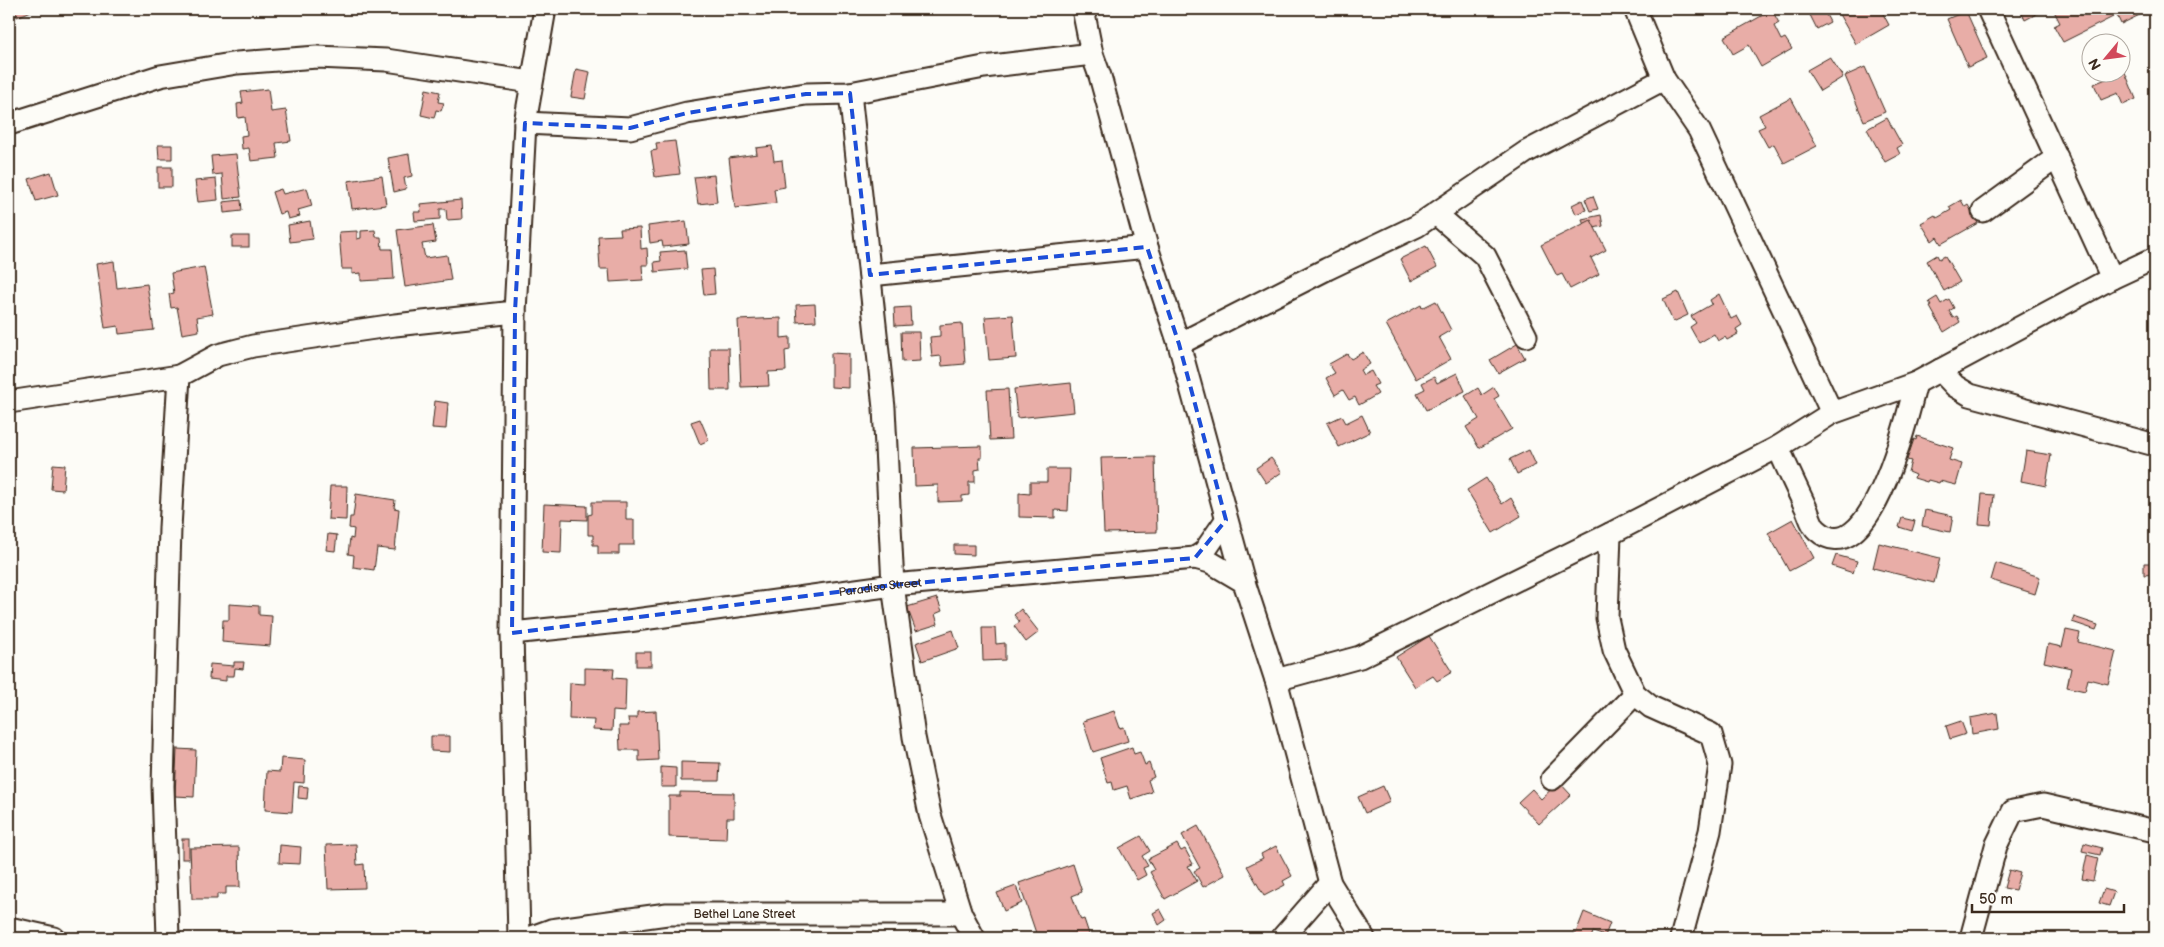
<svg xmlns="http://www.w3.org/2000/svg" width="2164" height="947" viewBox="0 0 2164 947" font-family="'Balsamiq Sans',sans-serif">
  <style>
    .building { fill: #e8ada7; stroke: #3b2a1e }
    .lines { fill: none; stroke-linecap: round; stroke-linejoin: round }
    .minor-casing { stroke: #3b2a1e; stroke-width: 25 }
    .minor { stroke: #fdfcf7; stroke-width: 21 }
    .marked { fill: none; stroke: #1d4ed8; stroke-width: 4; stroke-dasharray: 10 6; stroke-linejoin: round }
    .labels { text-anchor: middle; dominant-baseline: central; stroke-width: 4; stroke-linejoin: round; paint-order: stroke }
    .street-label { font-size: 12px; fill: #3b2a1e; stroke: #fdfcf7 }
  </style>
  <rect width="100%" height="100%" fill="#fdfcf7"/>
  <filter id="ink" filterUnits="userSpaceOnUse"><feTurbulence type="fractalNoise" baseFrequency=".02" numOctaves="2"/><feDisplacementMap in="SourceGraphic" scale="10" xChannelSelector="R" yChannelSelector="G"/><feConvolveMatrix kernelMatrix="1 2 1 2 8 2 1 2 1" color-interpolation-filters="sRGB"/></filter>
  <g filter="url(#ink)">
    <!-- building -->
    <g class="building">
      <path d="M14 9H36L17 17Z"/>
      <path d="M1807 9H1823L1830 22 1817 29Z"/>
      <path d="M1836 9H1888L1882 12 1889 25 1856 44Z"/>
      <path d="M2020 9H2046L2025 20Z"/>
      <path d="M2053 9H2109L2113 17 2063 42 2054 26 2060 23Z"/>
      <path d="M2114 9H2152L2121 24Z"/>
      <path d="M1772 10 1779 23 1774 26 1781 40 1785 38 1792 49 1761 67 1749 45 1733 54 1724 37Z"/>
      <path d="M1966 11 1987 58 1968 67 1947 19Z"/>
      <path d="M1830 57 1843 77 1820 91 1807 70Z"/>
      <path d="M2122 65 2136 99 2123 105 2118 93 2101 100 2094 84 2113 76 2111 72H2122Z"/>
      <path d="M1865 67 1885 112 1864 121 1845 76Z"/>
      <path d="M576 69 590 72 585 99 571 97Z"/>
      <path d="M268 89 271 112 286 110 291 141 276 143 278 158 251 161 249 148 242 149 241 136 247 135 245 117 238 118 237 104 243 103 241 92Z"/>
      <path d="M426 89 440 92 438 102 444 103 441 111 436 110 434 118 421 115Z"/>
      <path d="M1791 98 1817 146 1784 163 1774 144 1768 147 1758 129 1765 126 1759 115Z"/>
      <path d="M1887 118 1902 145 1897 148 1900 154 1885 162 1867 129Z"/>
      <path d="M675 141 680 174 655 177 651 151 657 150 656 143Z"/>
      <path d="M158 145H172V159H159Z"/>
      <path d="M772 146 774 161 782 160 785 187 774 189 776 203 735 208 729 158 757 154 756 148Z"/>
      <path d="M236 154 241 197 224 199 222 174 213 175 211 156Z"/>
      <path d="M409 154 412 176 404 178 406 189 394 192 388 158Z"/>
      <rect x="158" y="167" width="14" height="20"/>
      <path d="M51 172 58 195 36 201 29 179Z"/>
      <path d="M714 175 717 202 698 204 694 177Z"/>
      <path d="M382 176 386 205 352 209 348 181Z"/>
      <path d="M216 179 218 200 198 202 195 181Z"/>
      <path d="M307 188 312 206 298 210 300 216 288 219 286 212 279 214 272 192 281 189 283 194Z"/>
      <path d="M1593 196 1598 209 1590 211 1585 199Z"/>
      <path d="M241 200 242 211 224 213 223 202Z"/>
      <path d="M461 200 462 219 447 220 446 209H440V219L415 221 414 212H421L420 204Z"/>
      <path d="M1582 200 1586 210 1576 214 1572 205Z"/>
      <path d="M1961 200 1965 207 1968 205 1978 223 1941 244 1937 237 1932 241 1921 223 1935 215 1937 218 1951 210 1949 207Z"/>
      <path d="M1601 215 1603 226 1585 230 1582 219Z"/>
      <path d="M1591 220 1606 250 1591 258 1599 274 1570 289 1562 274 1557 276 1541 245Z"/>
      <path d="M310 221 313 239 290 242 288 225Z"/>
      <path d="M686 221 689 244 663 247 662 241 650 243 648 226Z"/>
      <path d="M433 225 436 242 422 244 425 258 447 255 451 280 405 287 397 230Z"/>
      <path d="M640 228 641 249 647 248 648 265H642L643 280 610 282 609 269H600L598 236 621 235 620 229Z"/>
      <path d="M375 230 376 237H381L382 249H392L394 279 361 281V273L352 274V269H342L339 232 357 231V239L361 238V231Z"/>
      <rect x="232" y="236" width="17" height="11"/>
      <path d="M1426 246 1437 267 1411 281 1400 259Z"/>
      <path d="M685 250 687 269 655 272 654 262 661 261 660 252Z"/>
      <path d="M1937 255 1939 259 1945 256 1960 282 1944 291 1927 261Z"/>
      <path d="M114 261 117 288 147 284 154 330 119 334 118 326 105 328 96 264Z"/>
      <path d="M204 267 213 314 197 317 199 331 182 334 177 307 171 308 169 294 174 293 171 273Z"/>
      <path d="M713 269 715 294 704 295 701 270Z"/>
      <path d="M1678 292 1688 315 1673 322 1663 299Z"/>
      <path d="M1719 294 1731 319 1737 316 1742 325 1736 329 1738 334 1727 340 1725 337 1718 341 1714 334 1699 343 1690 327 1696 323 1691 316 1712 304 1710 300Z"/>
      <path d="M1937 297 1941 304 1949 299 1954 308 1949 311 1953 318 1957 316 1960 322 1944 332 1930 307 1932 306 1929 302Z"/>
      <path d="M1436 301 1451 330 1439 337 1451 359 1416 379 1386 324 1421 305 1422 308Z"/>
      <path d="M815 304 816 321 797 322 796 305Z"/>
      <path d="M910 307 911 325 895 326 894 308Z"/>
      <path d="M1013 315 1016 358 989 360 985 317Z"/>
      <path d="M781 318V338L790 337V350L785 351 786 371 768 372 769 386 741 387 738 320Z"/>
      <path d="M962 323 965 364 942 366 941 356 932 357 930 337 940 336V325Z"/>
      <path d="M901 332H919L920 361 902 362Z"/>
      <path d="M1517 344 1525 358 1498 373 1490 360Z"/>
      <path d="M710 348H729L730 390H711Z"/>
      <path d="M1363 352 1370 364 1360 370 1363 375 1371 371 1378 384 1373 386 1378 394 1359 405 1355 397 1349 400 1343 390 1335 395 1326 378 1335 373 1329 364 1347 354 1351 359Z"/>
      <path d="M831 353 849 354V388L831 387Z"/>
      <path d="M1457 373 1465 391 1426 410 1417 393 1425 389 1422 383 1434 377 1437 383Z"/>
      <path d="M1071 383 1074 412 1017 418 1014 389Z"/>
      <path d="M1494 387 1499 396 1494 399 1512 429 1479 448 1466 427 1479 419 1465 396 1478 388 1482 395Z"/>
      <path d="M1008 389 1011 439 990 440 987 390Z"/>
      <path d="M435 401 448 403 446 429 432 428Z"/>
      <path d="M1362 415 1370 432 1339 447 1327 423 1342 416 1346 423Z"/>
      <path d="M700 419 709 440 700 444 691 422Z"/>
      <path d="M1917 436 1953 448 1949 460 1962 464 1956 485 1940 481 1939 483 1928 480 1927 482 1914 478 1915 475 1908 472 1911 461 1907 460 1914 439 1916 440Z"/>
      <path d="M982 446V458H979L980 469 975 470V482H969V495L962 496V501L938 502V485L915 486 914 448Z"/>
      <path d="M1529 450 1536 465 1517 474 1510 459Z"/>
      <path d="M2026 451 2051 455 2046 486 2021 481Z"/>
      <path d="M1155 457 1157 532 1104 533 1101 458Z"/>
      <path d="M1271 458 1282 472 1266 483 1256 468Z"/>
      <path d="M53 464 65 465 63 490 51 489Z"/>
      <path d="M1047 469H1070L1068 511 1055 510V518L1019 517V493L1030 494V482H1047Z"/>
      <path d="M1486 478 1502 504 1511 498 1521 516 1493 533 1467 490Z"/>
      <path d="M330 486H347L346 520 328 519Z"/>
      <path d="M356 494 395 500 394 508 399 509 395 550 377 548 374 570 353 567 354 555 348 554 350 538 353 539 354 529 349 528 350 517H353Z"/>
      <path d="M1982 494 1994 495 1991 525 1979 524Z"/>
      <path d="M592 502H626V520H634V545H619V554H598V545H593V535H588V515L592 514Z"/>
      <path d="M544 504 587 506V520L562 519 561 553 542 552Z"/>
      <path d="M1925 510 1953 516 1950 532 1922 526Z"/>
      <path d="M1902 518 1915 521 1912 531 1899 527Z"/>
      <path d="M1793 519 1814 558 1789 571 1768 533Z"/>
      <path d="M328 534 337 535 335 551 326 550Z"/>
      <path d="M1879 543 1940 558 1934 583 1873 568Z"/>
      <path d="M954 545H974V555L954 554Z"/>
      <path d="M1836 555 1857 561 1853 573 1832 566Z"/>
      <path d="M1996 563 2040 577 2035 594 1991 580Z"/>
      <path d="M2144 563H2155V574L2144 575Z"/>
      <path d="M937 598 942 611 935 614 938 624 916 631 907 607Z"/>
      <path d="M229 604 259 606V615L272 616 270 646 222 642 223 620H229Z"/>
      <path d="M1021 609 1039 632 1026 642 1014 626 1020 622 1014 615Z"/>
      <path d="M2074 617 2098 625 2096 630 2072 622Z"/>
      <path d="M982 628H995L996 644 1005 643V660L983 661Z"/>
      <path d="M953 630 959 648 922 661 916 643Z"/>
      <path d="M2066 630 2080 633 2078 642 2116 651 2108 684 2088 679 2085 691 2067 687 2071 668 2044 662 2048 644 2062 647Z"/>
      <path d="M1429 636 1452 672 1437 681 1433 676 1415 687 1396 657Z"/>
      <rect x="636" y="652" width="15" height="14"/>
      <path d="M234 662H244L243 669 235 668 234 676H226V681L209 679 210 664 234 666Z"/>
      <path d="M585 668 614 669 613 678 626 679 625 712 613 711 612 731 593 730 594 720 569 719 570 683 585 684Z"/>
      <path d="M656 711 658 760 639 761V750H620L619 726H629L628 718H637V712Z"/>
      <path d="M1114 711 1120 728 1124 727 1128 741 1093 752 1083 721Z"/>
      <path d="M1997 713 1999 729 1972 734 1970 718Z"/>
      <path d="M1961 721 1966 734 1950 739 1946 726Z"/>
      <path d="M431 736H450V752L431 751Z"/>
      <path d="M1132 747 1134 754 1140 752 1145 765 1149 763 1154 777 1148 780 1152 792 1131 799 1127 786 1114 790 1112 782 1108 783 1100 758Z"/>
      <path d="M177 749 196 750 194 797 175 796Z"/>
      <path d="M281 758 305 760 304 783 294 782 292 812 265 810 267 771 280 772Z"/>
      <path d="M681 762 720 763 719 781H681Z"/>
      <path d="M661 767 676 768V787H661Z"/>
      <path d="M1559 782 1571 795 1539 824 1518 802 1532 789 1541 799Z"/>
      <path d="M299 786 308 787 307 799 298 798Z"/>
      <path d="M1383 786 1390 802 1365 813 1358 797Z"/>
      <path d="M680 792 734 793V818H727L726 839 669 837V796H680Z"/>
      <path d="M1198 826 1225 875 1203 887 1194 871 1200 868 1182 835Z"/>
      <path d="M1141 836 1150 851 1142 856 1148 866 1143 868 1146 875 1137 880 1119 848Z"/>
      <rect x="182" y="839" width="7" height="20"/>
      <path d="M2084 843 2102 848 2100 855 2082 851Z"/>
      <path d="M356 844 357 865 364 864 365 888 328 889 326 845Z"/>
      <path d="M1177 844 1181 851 1185 849 1193 864 1188 866 1197 881 1165 899 1150 872 1154 870 1148 859Z"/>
      <path d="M280 845 301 847 300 864 279 863Z"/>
      <path d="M1276 846 1292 876 1283 881 1285 885 1264 896 1247 866 1263 858 1261 854Z"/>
      <path d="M239 847 240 887H226V894H217V899H192L190 848Z"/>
      <path d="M2087 855 2098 858 2093 881 2082 879Z"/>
      <path d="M1073 864 1082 892 1072 896 1081 920 1084 919 1090 937 1031 938 1037 936 1019 883Z"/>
      <path d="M2009 870 2020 873 2015 890 2004 888Z"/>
      <path d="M1016 886 1022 903 1004 911 997 893Z"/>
      <path d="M2104 889 2114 892 2109 906 2099 903Z"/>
      <path d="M1160 909 1166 920 1159 925 1153 913Z"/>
      <path d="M1584 912 1610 923 1605 936 1593 932 1591 938H1574Z"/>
    </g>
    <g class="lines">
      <!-- minor casing -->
      <g class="minor-casing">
        <g id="minor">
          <path d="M1083 9 1092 54 1100 76 1147 247 1179 344 1244 582 1276 680 1330 883 1364 938"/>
          <path d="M1635 9 1664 79 1699 130 1832 413"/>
          <path d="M1988 9 2112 278"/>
          <path d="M850 93 884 408 893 585 914 737 930 815 961 914 974 938"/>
          <path d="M525 123 630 128 687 113 806 94 850 93 984 67 1092 54"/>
          <path d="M9 124 160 76 237 63 317 57 386 60 531 82"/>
          <path d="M1983 211 2057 157"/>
          <path d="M1436 214 1485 256 1526 336"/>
          <path d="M870 275 1147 247"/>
          <path d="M1179 344 1327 269 1417 226 1526 152 1664 79"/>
          <path d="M1940 370 1955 386 1970 395 2155 445"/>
          <path d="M9 402 179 376"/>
          <path d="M1778 447C1787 468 1797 489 1807 510 1809 515 1812 526 1817 530 1870 578 1909 411 1916 383"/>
          <path d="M1610 534 1607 618 1614 650 1635 694 1651 707 1711 734 1720 765 1710 831 1681 938"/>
          <path d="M1195 558 1204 552 1226 520"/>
          <path id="s1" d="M512 633 628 621 893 585 1195 558 1210 562 1244 582"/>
          <path d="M1276 680 1360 657 1610 534 1778 447 1832 413 1916 383 2112 278 2155 258"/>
          <path d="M1552 779 1635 694"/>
          <path d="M9 928 54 938"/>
          <path d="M168 938 163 786 170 528 179 376 218 355 253 346 395 325 515 312"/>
          <path d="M519 938 512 633 515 312 525 123 545 9"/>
          <path id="s2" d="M529 938 551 930 667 914H961"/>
          <path d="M1282 938 1330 883"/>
          <path d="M1971 938 1996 846 2013 811 2043 805 2155 831"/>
        </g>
      </g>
      <!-- minor -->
      <use href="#minor" class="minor"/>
    </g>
  </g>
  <!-- marked area -->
  <path class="marked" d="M850 93 870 275 1147 247 1179 344 1226 520 1195 558 893 585 512 633 515 312 525 123 630 128 687 113 806 94Z"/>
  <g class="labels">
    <!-- street labels -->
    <g class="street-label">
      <text stroke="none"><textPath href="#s1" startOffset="371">Paradiso Street</textPath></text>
      <text stroke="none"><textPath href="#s2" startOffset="218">Bethel Lane Street</textPath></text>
    </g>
  </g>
  <!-- margin -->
  <rect width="2164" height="947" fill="none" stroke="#fdfcf7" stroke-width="30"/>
  <rect x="15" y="15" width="2134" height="917" fill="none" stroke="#3b2a1e" stroke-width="2" filter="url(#ink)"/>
  <!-- north arrow -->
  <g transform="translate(2106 58) rotate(241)"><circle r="24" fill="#fdfcf7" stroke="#afa8a0"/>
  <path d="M0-4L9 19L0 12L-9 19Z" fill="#d1495b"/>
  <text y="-8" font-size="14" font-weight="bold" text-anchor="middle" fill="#3b2a1e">N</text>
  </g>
  <!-- scale -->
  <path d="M1972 904v8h152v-8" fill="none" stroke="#3b2a1e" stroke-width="2.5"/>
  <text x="1979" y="904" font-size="15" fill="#3b2a1e" stroke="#fdfcf7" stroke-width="4" paint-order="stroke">50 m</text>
</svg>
